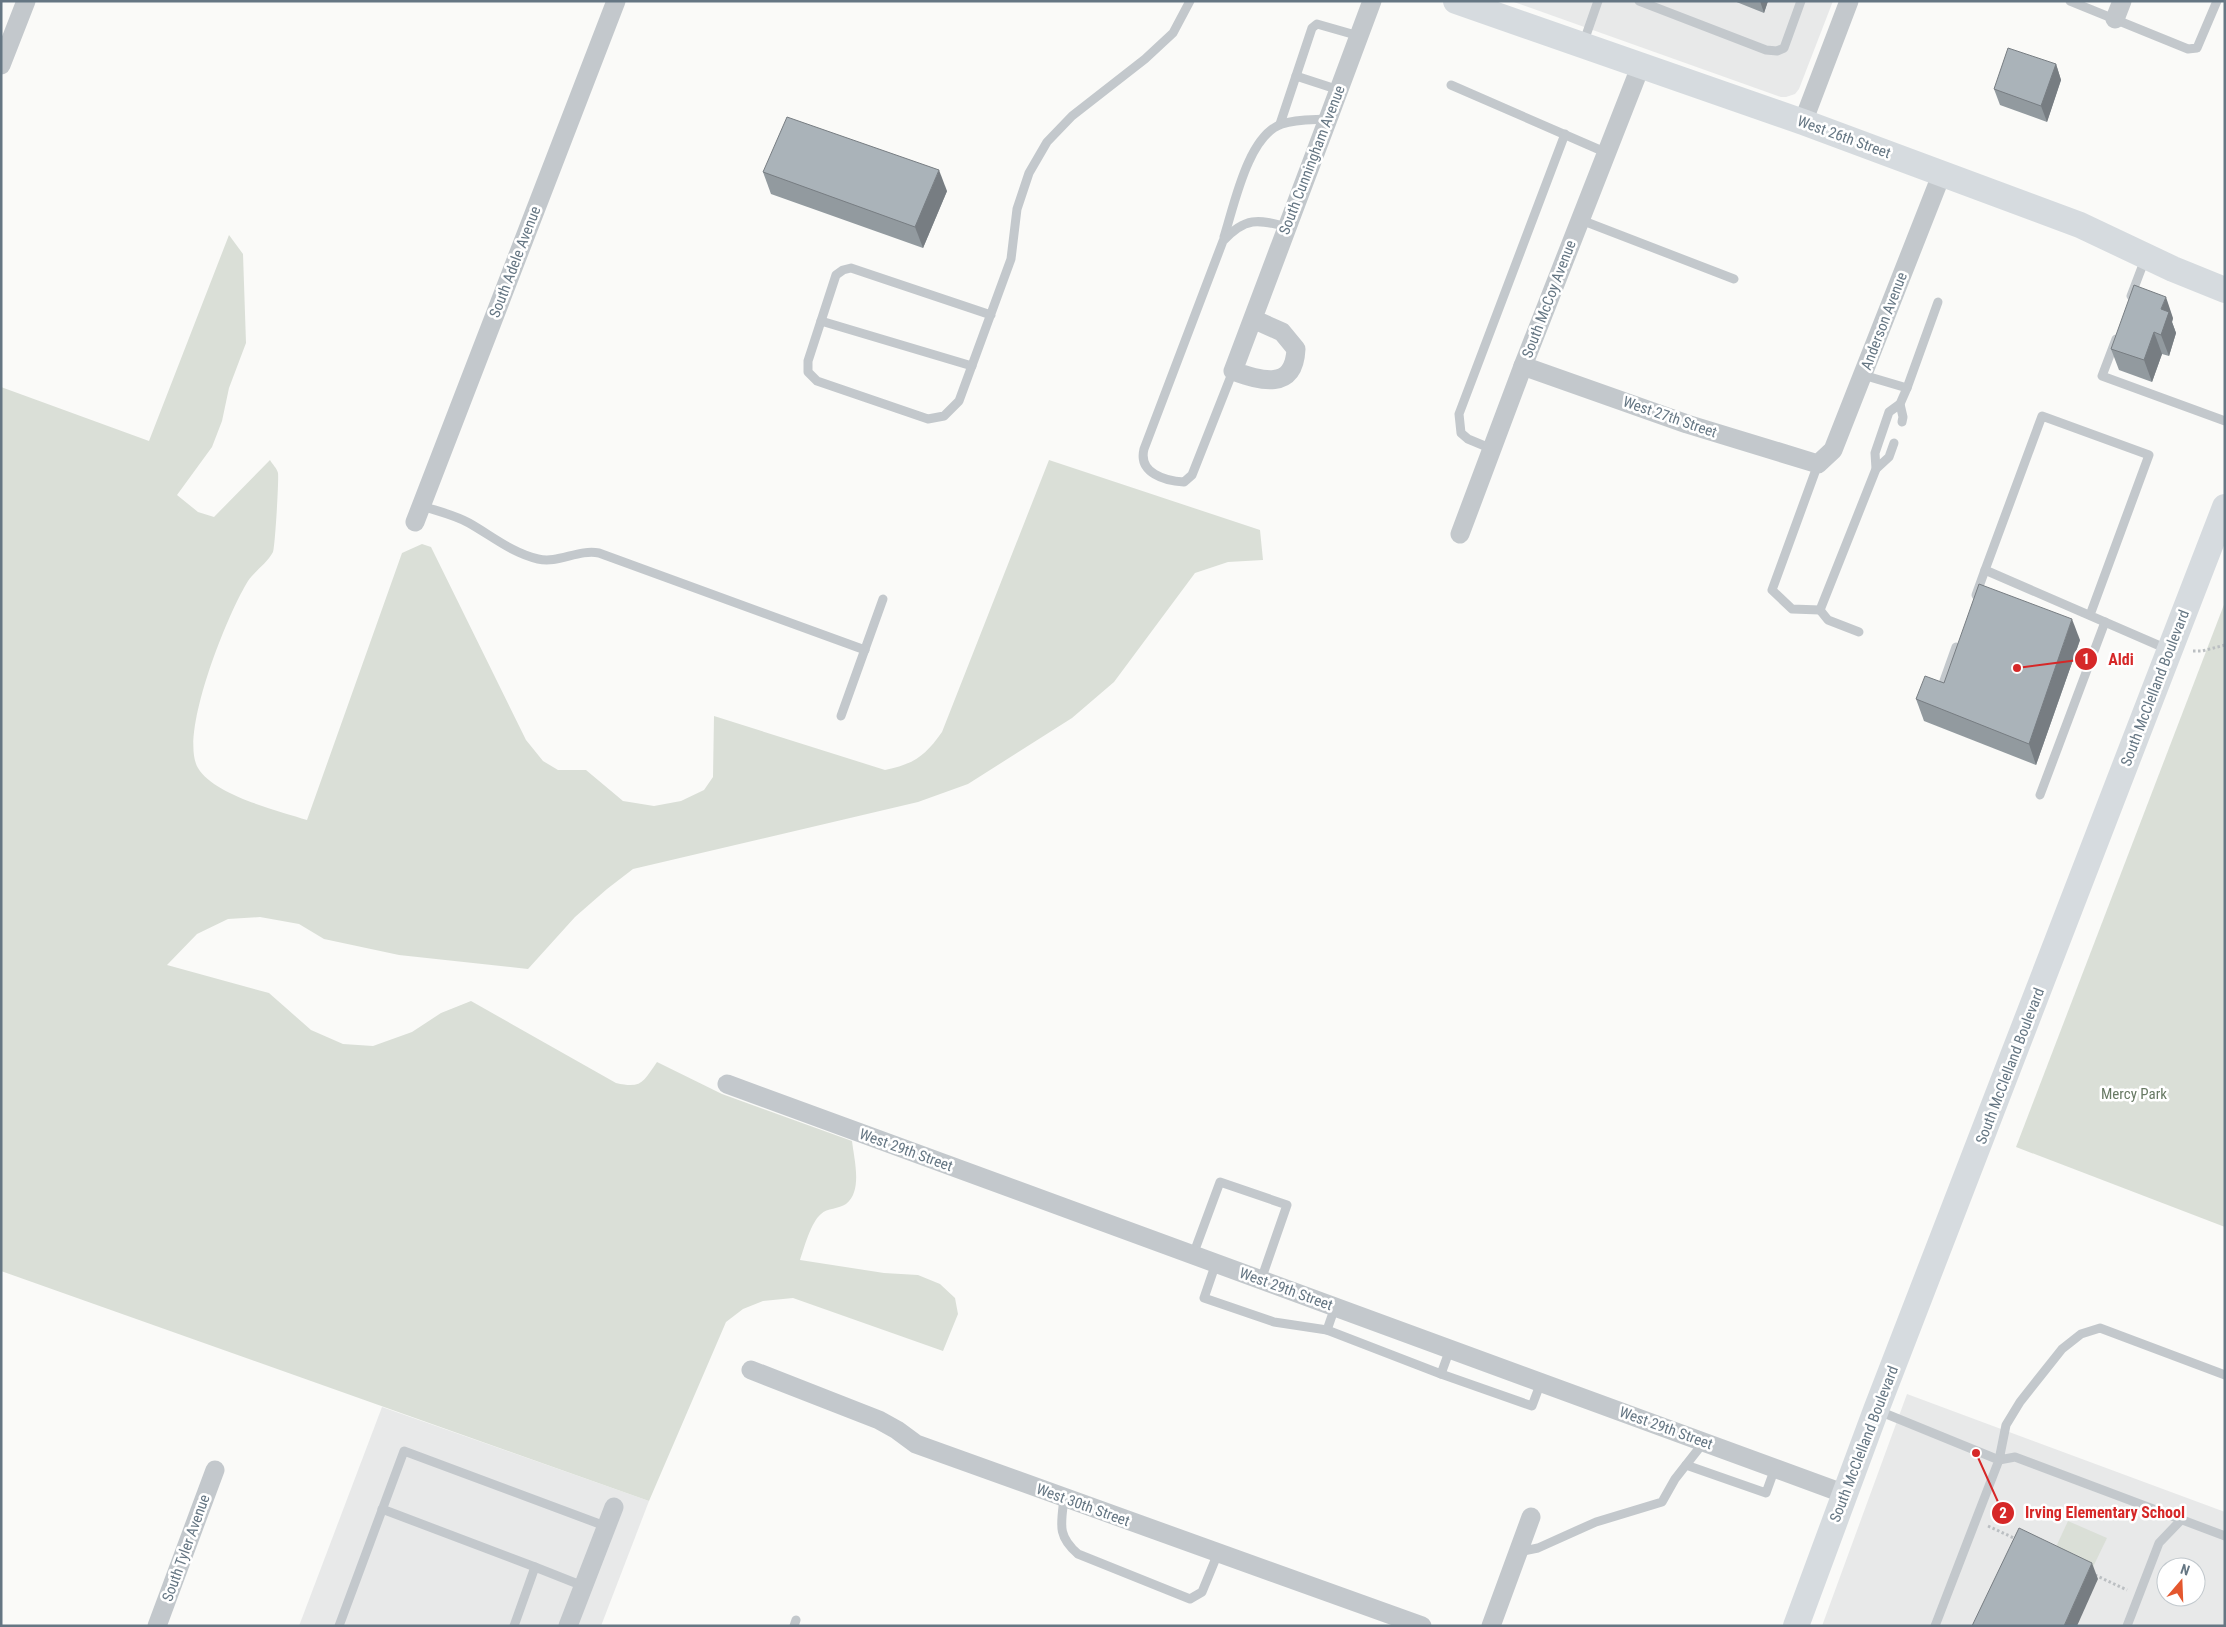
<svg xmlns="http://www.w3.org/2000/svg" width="2226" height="1627" viewBox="0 0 2226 1627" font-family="'Roboto Condensed',sans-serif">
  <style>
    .built { fill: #e8e9e9; fill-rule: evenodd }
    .green { fill: #dadfd7 }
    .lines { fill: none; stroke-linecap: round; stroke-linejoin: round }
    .path { stroke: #bbbfc2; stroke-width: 3; stroke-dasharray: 2.5 2.5; stroke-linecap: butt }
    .lane { stroke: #c3c8cc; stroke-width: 9 }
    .street { stroke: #c3c8cc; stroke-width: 19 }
    .secondary { stroke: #d6dbdf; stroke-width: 26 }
    .wall { fill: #929a9f }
    .shaded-wall { fill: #777d82 }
    .building { fill: #aab3b9; stroke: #777d82 }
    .labels { text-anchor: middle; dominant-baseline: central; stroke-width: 5; stroke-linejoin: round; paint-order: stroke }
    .street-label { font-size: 15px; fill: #657683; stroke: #fff }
    .park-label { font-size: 15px; fill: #687a64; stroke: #fff }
    .leader { fill: none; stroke: #d62828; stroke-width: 2 }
    .callout-dot { fill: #d62828; stroke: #fff; stroke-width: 2 }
    .mark-label { font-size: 15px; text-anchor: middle; font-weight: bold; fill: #fff }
    .callout-label { font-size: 16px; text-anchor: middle; font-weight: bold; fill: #d62828; stroke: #fff; stroke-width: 5; stroke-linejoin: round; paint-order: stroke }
  </style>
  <rect width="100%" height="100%" fill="#fafaf8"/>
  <!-- built -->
  <g class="built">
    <path d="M1511 1H1833L1799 89 1795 94 1786 97H1781Z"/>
    <path d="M1907 1394 2225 1512V1626H1822ZM2166 1567H2196V1597H2166Z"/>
    <path d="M382 1407 649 1501 601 1626H299Z"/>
  </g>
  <!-- green -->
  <g class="green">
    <path d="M229 235 243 254 246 343 229 388 222 421 212 447 177 495 198 512 214 517 270 460C272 464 277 468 278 473 279 480 275 547 273 552 267 563 255 571 248 581 228 613 178 735 198 768 215 796 277 810 307 820L402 553 422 544 431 547 526 740 543 761 558 770H586L623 801 654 806 681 801 704 790 713 777 714 716 885 770C914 764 925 756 942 732L1049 460 1260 530 1263 560 1228 562 1195 573 1114 682 1072 718 968 784 918 802 633 869 607 889 575 917 528 969 399 955 324 939 299 924 260 917 228 919 197 934 167 965 269 993 311 1030 343 1044 373 1046 412 1032 441 1013 471 1001 616 1083C642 1089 643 1082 657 1062L722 1094 852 1141C854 1159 863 1191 846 1204 839 1209 827 1208 821 1214 811 1222 804 1248 800 1260L884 1273 918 1275 940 1284 955 1298 958 1314 943 1351 793 1298 763 1301 743 1309 726 1322 649 1501 1 1271V387L149 441Z"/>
    <path d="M2225 602V1227L2016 1147Z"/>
    <path d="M2068 1521 2107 1538 2093 1567 2055 1549Z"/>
  </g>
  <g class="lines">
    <!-- path -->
    <g class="path">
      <path d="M2193 651H2202L2225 645"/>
      <path d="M1988 1526 2016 1539"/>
      <path d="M2095 1575 2127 1590"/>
    </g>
    <!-- lane -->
    <g class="lane">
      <path d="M1639 1 1766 50 1777 51 1784 48 1801 1"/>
      <path d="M2070 1 2188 49 2197 48 2217 1"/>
      <path d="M1583 44 1598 1"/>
      <path d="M1296 76 1339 90"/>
      <path d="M1451 85 1607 153"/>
      <path d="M1280 124 1312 28 1317 24 1359 36"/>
      <path d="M1581 220 1734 279"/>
      <path d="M1224 237C1234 206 1248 135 1282 124 1296 119 1313 120 1328 119"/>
      <path d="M2131 296 2145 259"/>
      <path d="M991 315 851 268 843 270 836 275 808 361V372L817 381 928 419 944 416 959 401 1011 259 1017 209 1029 173 1047 142 1072 116 1145 59 1173 33 1190 1"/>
      <path d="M821 321 972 366"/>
      <path d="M2116 339 2102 376 2225 421"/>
      <path d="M1233 371 1192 475 1184 482C1165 481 1138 473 1144 449L1223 241C1245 217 1258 219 1287 227"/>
      <path d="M1907 388 1938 302"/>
      <path d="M1900 404 1903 417 1902 422"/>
      <path d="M1492 449 1468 439 1461 433 1459 414 1565 134"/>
      <path d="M1818 464 1772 590 1792 609 1820 610 1876 469 1875 453 1889 412 1900 404 1907 388 1863 375"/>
      <path d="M1876 469 1889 457 1894 443"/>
      <path d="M422 506C437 511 455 515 469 523 492 536 512 553 538 559 558 564 578 549 599 553L865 650"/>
      <path d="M1976 595 1985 570"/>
      <path d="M1820 610 1828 620 1859 632"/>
      <path d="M2090 615 2149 455 2042 416 1985 570 2167 649"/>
      <path d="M1940 692 1956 647"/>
      <path d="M841 716 883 599"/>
      <path d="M2040 795 2105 622"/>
      <path d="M1193 1255 1220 1182 1287 1205 1261 1280"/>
      <path d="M1216 1263 1204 1298 1274 1322 1327 1330 1335 1307"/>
      <path d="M1327 1330 1441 1374 1450 1349"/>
      <path d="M1441 1374 1532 1406 1541 1382"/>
      <path d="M2225 1375 2100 1328 2081 1334 2062 1349 2020 1402 2006 1425 1999 1460 2015 1457 2225 1536"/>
      <path d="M1879 1411 1999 1460 1935 1626"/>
      <path d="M1686 1465 1766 1493 1775 1468"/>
      <path d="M1064 1499C1061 1524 1057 1536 1078 1554L1190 1599 1202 1592 1218 1553"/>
      <path d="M382 1509 535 1567"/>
      <path d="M1519 1552 1538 1548 1596 1522 1662 1502 1675 1479 1704 1442"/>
      <path d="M339 1626 404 1451 605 1526"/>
      <path d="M514 1626 535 1567 583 1586"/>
      <path d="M794 1626 796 1620"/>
      <path d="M2127 1626 2159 1543 2182 1519"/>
    </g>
    <!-- street -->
    <g class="street">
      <path d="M2115 19 2122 1"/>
      <path d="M1 65 26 1"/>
      <path d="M1803 122 1849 1"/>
      <path d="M1253 319 1282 332 1296 349C1294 391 1261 381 1233 371L1328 119 1372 1"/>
      <path d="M1523 366 1687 424 1818 464 1833 450 1942 173"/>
      <path d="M415 522 616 1"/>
      <path d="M1460 534 1523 366 1641 65"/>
      <path d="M727 1084 1845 1494"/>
      <path d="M751 1370 879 1420 897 1430 916 1444 1422 1626"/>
      <path d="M157 1626 215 1470"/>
      <path d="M568 1626 614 1507"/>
      <path d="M1491 1626 1531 1517"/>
    </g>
    <!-- secondary -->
    <g class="secondary">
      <path d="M1456 1 1803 122 2080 225 2173 269 2225 290"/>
      <path d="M1796 1626 1876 1410 2225 507"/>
    </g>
  </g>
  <!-- wall -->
  <g class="wall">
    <path d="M1734 1H1768L1764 13Z"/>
    <path d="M2056 64 2061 80 2047 122 2000 105 1994 89Z"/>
    <path d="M763 172 947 191 923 248 771 194Z"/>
    <path d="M2173 318 2172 322 2176 333 2169 356 2162 354 2152 382 2119 370 2111 349Z"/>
    <path d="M2080 640 2036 765 1924 721 1916 699 1944 683Z"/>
  </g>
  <!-- shaded-wall -->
  <g class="shaded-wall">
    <path d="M1760 1H1768L1764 13Z"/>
    <path d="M2056 64 2061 80 2047 122 2041 106Z"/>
    <path d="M939 170 947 191 923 248 915 227Z"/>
    <path d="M2166 297 2173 318 2172 322 2176 333 2169 356 2161 335V309Z"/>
    <path d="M2154 332 2162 354 2152 382 2144 360Z"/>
    <path d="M2072 619 2080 640 2036 765 2029 744Z"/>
    <path d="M2092 1563 2098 1579 2077 1626H2064Z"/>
  </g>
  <!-- building -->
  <g class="building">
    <path d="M2008 48 2056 64 2041 106 1994 89Z"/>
    <path d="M787 117 939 170 915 227 763 172Z"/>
    <path d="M2134 285 2166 297 2161 309 2169 312 2161 335 2154 332 2144 360 2111 349Z"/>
    <path d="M1979 584 2072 619 2029 744 1916 699 1925 676 1944 683Z"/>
    <path d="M2019 1528 2092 1563 2064 1626H1972Z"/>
  </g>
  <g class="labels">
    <!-- street labels -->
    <g class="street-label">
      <text transform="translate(1844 137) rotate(20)">West 26th Street</text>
      <text transform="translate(1312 160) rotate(-69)">South Cunningham Avenue</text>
      <text transform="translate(515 262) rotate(-69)">South Adele Avenue</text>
      <text transform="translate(1549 299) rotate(-69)">South McCoy Avenue</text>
      <text transform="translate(1884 321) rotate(-69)">Anderson Avenue</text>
      <text transform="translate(1670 417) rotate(19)">West 27th Street</text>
      <text transform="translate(2155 688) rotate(-69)">South McClelland Boulevard</text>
      <text transform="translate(2010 1066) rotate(-69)">South McClelland Boulevard</text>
      <text transform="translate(906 1150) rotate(20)">West 29th Street</text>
      <text transform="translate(1286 1289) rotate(20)">West 29th Street</text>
      <text transform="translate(1666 1428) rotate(20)">West 29th Street</text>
      <text transform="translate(1864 1444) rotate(-69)">South McClelland Boulevard</text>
      <text transform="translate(1083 1505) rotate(20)">West 30th Street</text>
      <text transform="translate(186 1548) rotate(-70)">South Tyler Avenue</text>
    </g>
    <!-- park labels -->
    <g class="park-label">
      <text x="2134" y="1094">Mercy Park</text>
    </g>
  </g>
  <!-- callouts -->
  <path class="leader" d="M2017 668L2086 659M1976 1453L2003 1513"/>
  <g class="callout-dot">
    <circle cx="2017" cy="668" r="5"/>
    <circle cx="1976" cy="1453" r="5"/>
    <circle cx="2086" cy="659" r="12"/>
    <circle cx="2003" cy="1513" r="12"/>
  </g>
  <g class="mark-label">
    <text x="2086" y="664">1</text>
    <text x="2003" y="1518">2</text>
  </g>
  <g class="callout-label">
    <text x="2121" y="665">Aldi</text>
    <text x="2105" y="1518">Irving Elementary School</text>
  </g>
  <!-- border -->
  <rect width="2226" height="1627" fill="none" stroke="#657683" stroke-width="5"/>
  <!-- north arrow -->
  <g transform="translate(2181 1582) rotate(19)"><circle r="24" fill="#ffffff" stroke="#c1c8cd"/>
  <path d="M0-4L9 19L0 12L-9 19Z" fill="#e4572e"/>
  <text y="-8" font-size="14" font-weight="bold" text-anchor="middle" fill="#657683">N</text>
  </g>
</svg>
